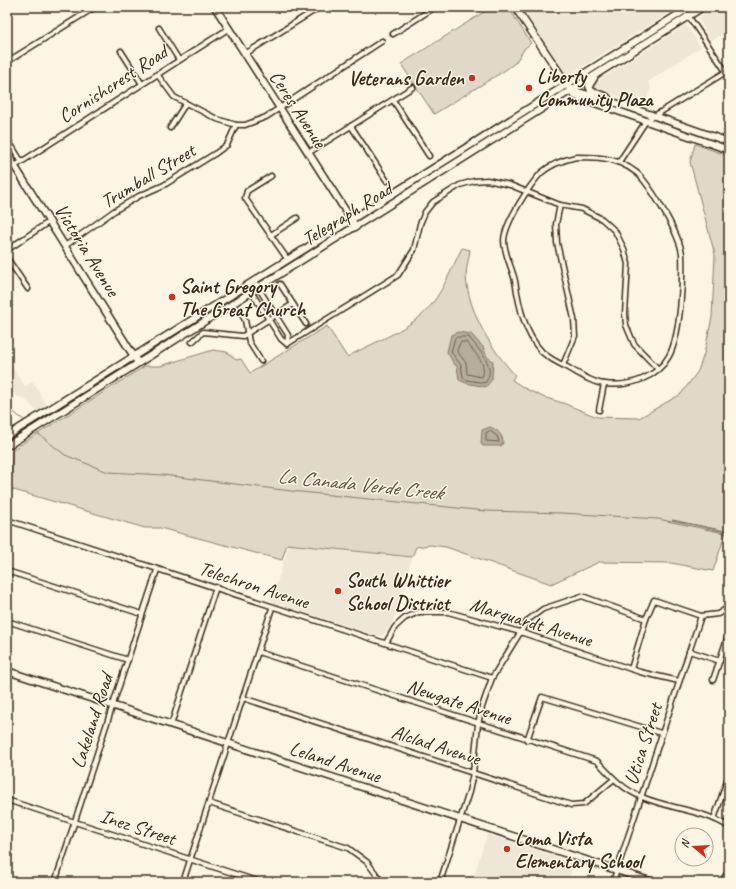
<svg xmlns="http://www.w3.org/2000/svg" width="736" height="889" viewBox="0 0 736 889" font-family="Caveat,sans-serif">
  <style>
    .built { fill: #eee6d6 }
    .green { fill: #e0d8c8; stroke: #8e8173 }
    .water { fill: #b7ad9e; stroke: #85796b }
    .lines { fill: none; stroke-linecap: round; stroke-linejoin: round }
    .shore { stroke: #6d5e51; stroke-width: 1 }
    .stream { stroke: #85796b; stroke-width: 1 }
    .street-casing { stroke: #3b2a1e; stroke-width: 7 }
    .secondary-casing { stroke: #3b2a1e; stroke-width: 9 }
    .primary-casing { stroke: #3b2a1e; stroke-width: 9 }
    .street { stroke: #fcf5e5; stroke-width: 4 }
    .secondary { stroke: #fcf5e5; stroke-width: 6 }
    .primary { stroke: #fcf5e5; stroke-width: 6 }
    .poi-dot { fill: #c8321e; stroke: #fcf5e5; stroke-width: 1.5 }
    .labels { text-anchor: middle; dominant-baseline: central; stroke-width: 3; stroke-linejoin: round; paint-order: stroke }
    .poi-label { font-size: 20px; font-weight: bold; fill: #3b2a1e; stroke: #fcf5e5; text-anchor: start }
    .street-label { font-size: 20px; fill: #3b2a1e; stroke: #fcf5e5 }
    .water-label { font-size: 21px; font-style: italic; fill: #605144; stroke: #fcf5e5 }
  </style>
  <rect width="100%" height="100%" fill="#fcf5e5"/>
  <filter id="ink" filterUnits="userSpaceOnUse"><feTurbulence type="fractalNoise" baseFrequency=".025" numOctaves="2"/><feDisplacementMap in="SourceGraphic" scale="8" xChannelSelector="R" yChannelSelector="G"/><feConvolveMatrix kernelMatrix="1 2 1 2 8 2 1 2 1" color-interpolation-filters="sRGB"/></filter>
  <g filter="url(#ink)">
    <!-- built -->
    <g class="built">
      <path d="M522 7H678L568 76 564 73Z"/>
      <path d="M714 7H729V36L726 32 711 41 698 18Z"/>
      <path d="M686 25 701 47 648 82 651 88 644 106 594 87 596 82Z"/>
      <path d="M7 359 25 386 33 382 47 406 37 412 26 400 7 391Z"/>
      <path d="M289 544 412 558 393 622 384 635 378 636 271 601Z"/>
      <path d="M487 834 574 863 568 882H472Z"/>
    </g>
    <!-- green -->
    <g class="green">
      <path d="M492 7H508L531 43 525 48 515 63 504 71 434 114 401 64Z"/>
      <path d="M695 144 729 156V523L713 571 671 563 599 562 551 584 446 547 430 545 416 547 412 557 287 544 282 560 160 528H145L7 488 11 472 12 450 145 366H160L213 350 227 352 236 360 241 359 250 373 327 326 347 357C370 344 407 330 425 312 442 295 451 269 462 248L470 250C469 258 466 268 466 277 469 313 491 349 515 375L512 380 526 389 543 397 563 403 597 417 639 418 681 394 698 371 704 354 712 317 715 255 690 162Z"/>
    </g>
    <!-- water -->
    <g class="water">
      <path d="M458 332 471 334 483 347 487 357 493 361 492 379 486 387 466 383 459 380 457 366 454 364 447 352 451 335Z"/>
      <path d="M490 427C498 430 503 435 503 443L501 446H483L481 444 482 430Z"/>
      <path d="M672 520 726 531 725 532Z"/>
    </g>
    <g class="lines">
      <!-- shore -->
      <g class="shore">
        <path d="M458 337H469C478 350 498 366 485 383L467 380 463 377 461 365 451 352 455 338Z"/>
        <path d="M461 342H466C474 352 488 364 482 377L467 374 466 363 457 351Z"/>
        <path d="M490 431 497 436 499 442 486 441V433Z"/>
      </g>
      <!-- stream -->
      <g class="stream">
        <path d="M7 407 25 421"/>
        <path d="M36 432 65 455 108 472 163 475 291 491 486 511 562 513 658 519 729 534"/>
      </g>
      <!-- street casing -->
      <g class="street-casing">
        <g id="street">
          <path d="M687 14 729 76"/>
          <path d="M159 28 179 60"/>
          <path d="M393 34 435 7"/>
          <path d="M121 51 142 84"/>
          <path d="M245 54 320 7"/>
          <path d="M7 62 95 7"/>
          <path d="M157 74 174 97 217 119 236 125H245L266 117 382 41"/>
          <path d="M393 100 429 156"/>
          <path d="M351 126 387 181"/>
          <path d="M170 128 186 103"/>
          <path d="M7 138 21 161"/>
          <path d="M308 153 413 87"/>
          <path d="M576 157C590 157 607 157 620 163 625 165 632 169 637 173 651 186 680 235 682 254 683 279 681 334 669 356 657 378 629 387 605 384 592 383 578 373 567 367 558 363 549 358 542 352 524 333 519 305 515 281 512 267 504 254 504 240 505 223 529 186 541 173 551 164 563 160 576 157Z"/>
          <path d="M619 162 646 121 729 70"/>
          <path d="M15 166 228 29"/>
          <path d="M271 176 247 191 245 198 288 260"/>
          <path d="M560 205 556 224 557 243 574 319 575 336 563 365"/>
          <path d="M271 235 297 218"/>
          <path d="M65 246 114 211 139 196 164 185 216 153 227 145 236 125"/>
          <path d="M7 250 50 221"/>
          <path d="M7 258 28 289"/>
          <path d="M254 281 288 335 287 344"/>
          <path d="M280 284 306 324"/>
          <path d="M247 285 281 339 287 344"/>
          <path d="M239 310 245 320 249 342 261 361"/>
          <path d="M192 342 203 332 243 336 293 304"/>
          <path d="M287 344 398 275 414 250 420 224 425 212 433 202 460 185 474 181 487 180 510 185 560 205 582 209 602 219 615 231 624 249 628 264 625 314 626 325 634 344 658 369"/>
          <path d="M599 410 604 384"/>
          <path d="M7 520 492 678"/>
          <path d="M7 571 142 614"/>
          <path d="M7 621 128 660"/>
          <path d="M386 643 395 627 405 618 419 612H448L520 632 640 672 679 681"/>
          <path d="M689 651 720 661"/>
          <path d="M258 652 597 761C610 775 623 790 642 797 670 809 704 810 729 827"/>
          <path d="M631 669 646 619"/>
          <path d="M713 680 729 633"/>
          <path d="M243 698 571 805 584 804 614 779"/>
          <path d="M171 725 216 587"/>
          <path d="M527 740 542 697 661 733"/>
          <path d="M7 800 260 882"/>
          <path d="M209 803 348 848 367 862 382 882"/>
          <path d="M714 819 729 775"/>
          <path d="M55 882 157 570"/>
          <path d="M183 882 272 608"/>
          <path d="M440 882 469 792 473 773 478 724 482 707 492 678 528 620 543 609 582 596 646 619 654 600 701 616 718 614 729 607"/>
          <path d="M613 882 701 616"/>
        </g>
      </g>
      <!-- secondary casing -->
      <g class="secondary-casing">
        <g id="secondary">
          <path d="M215 7 356 227"/>
          <path d="M515 7 575 96 729 150"/>
          <path d="M572 90 629 107 729 142"/>
          <path d="M7 154 138 363"/>
          <path d="M7 671 653 882"/>
          <path d="M722 882 729 873"/>
        </g>
      </g>
      <!-- primary casing -->
      <g class="primary-casing">
        <g id="primary">
          <path d="M594 78 589 86 591 91 607 97 609 100"/>
          <path d="M7 436 690 7"/>
          <path d="M7 446 703 7"/>
        </g>
      </g>
      <!-- street -->
      <use href="#street" class="street"/>
      <!-- secondary -->
      <use href="#secondary" class="secondary"/>
      <!-- primary -->
      <use href="#primary" class="primary"/>
    </g>
  </g>
  <!-- markers -->
  <g class="poi-dot">
    <circle cx="472" cy="78" r="4"/>
    <circle cx="529" cy="88" r="4"/>
    <circle cx="172" cy="297" r="4"/>
    <circle cx="338" cy="591" r="4"/>
    <circle cx="507" cy="849" r="4"/>
  </g>
  <g class="labels">
    <!-- poi labels -->
    <g class="poi-label">
      <text x="537" y="76">Liberty<tspan x="537" dy="23">Community Plaza</tspan></text>
      <text x="464" y="78" text-anchor="end">Veterans Garden</text>
      <text x="180" y="286">Saint Gregory<tspan x="180" dy="23">The Great Church</tspan></text>
      <text x="346" y="580">South Whittier<tspan x="346" dy="23">School District</tspan></text>
      <text x="515" y="838">Loma Vista<tspan x="515" dy="23">Elementary School</tspan></text>
    </g>
    <!-- street labels -->
    <g class="street-label">
      <text transform="translate(113 84) rotate(-33)">Cornishcrest Road</text>
      <text transform="translate(298 109) rotate(57)">Ceres Avenue</text>
      <text transform="translate(148 176) rotate(-31)">Trumball Street</text>
      <text transform="translate(347 214) rotate(-32)">Telegraph Road</text>
      <text transform="translate(87 250) rotate(58)">Victoria Avenue</text>
      <text transform="translate(254 585) rotate(18)">Telechron Avenue</text>
      <text transform="translate(531 622) rotate(17)">Marquardt Avenue</text>
      <text transform="translate(459 702) rotate(18)">Newgate Avenue</text>
      <text transform="translate(92 721) rotate(-72)">Lakeland Road</text>
      <text transform="translate(643 744) rotate(-72)">Utica Street</text>
      <text transform="translate(436 745) rotate(18)">Alclad Avenue</text>
      <text transform="translate(335 762) rotate(18)">Leland Avenue</text>
      <text transform="translate(138 827) rotate(18)">Inez Street</text>
    </g>
    <!-- water labels -->
    <g class="water-label">
      <text transform="translate(360 484) rotate(6)">La Canada Verde Creek</text>
    </g>
  </g>
  <!-- margin -->
  <rect width="736" height="889" fill="none" stroke="#fcf5e5" stroke-width="24"/>
  <rect x="12" y="12" width="712" height="865" fill="none" stroke="#3b2a1e" stroke-width="1.5" filter="url(#ink)"/>
  <!-- north arrow -->
  <g transform="translate(694 847) rotate(288)"><circle r="19" fill="#fcf5e5" stroke="#afa495"/>
  <path d="M0-3L7 15L0 10L-7 15Z" fill="#c8321e"/>
  <text y="-6" font-size="11" font-weight="bold" text-anchor="middle" fill="#3b2a1e">N</text>
  </g>
</svg>
